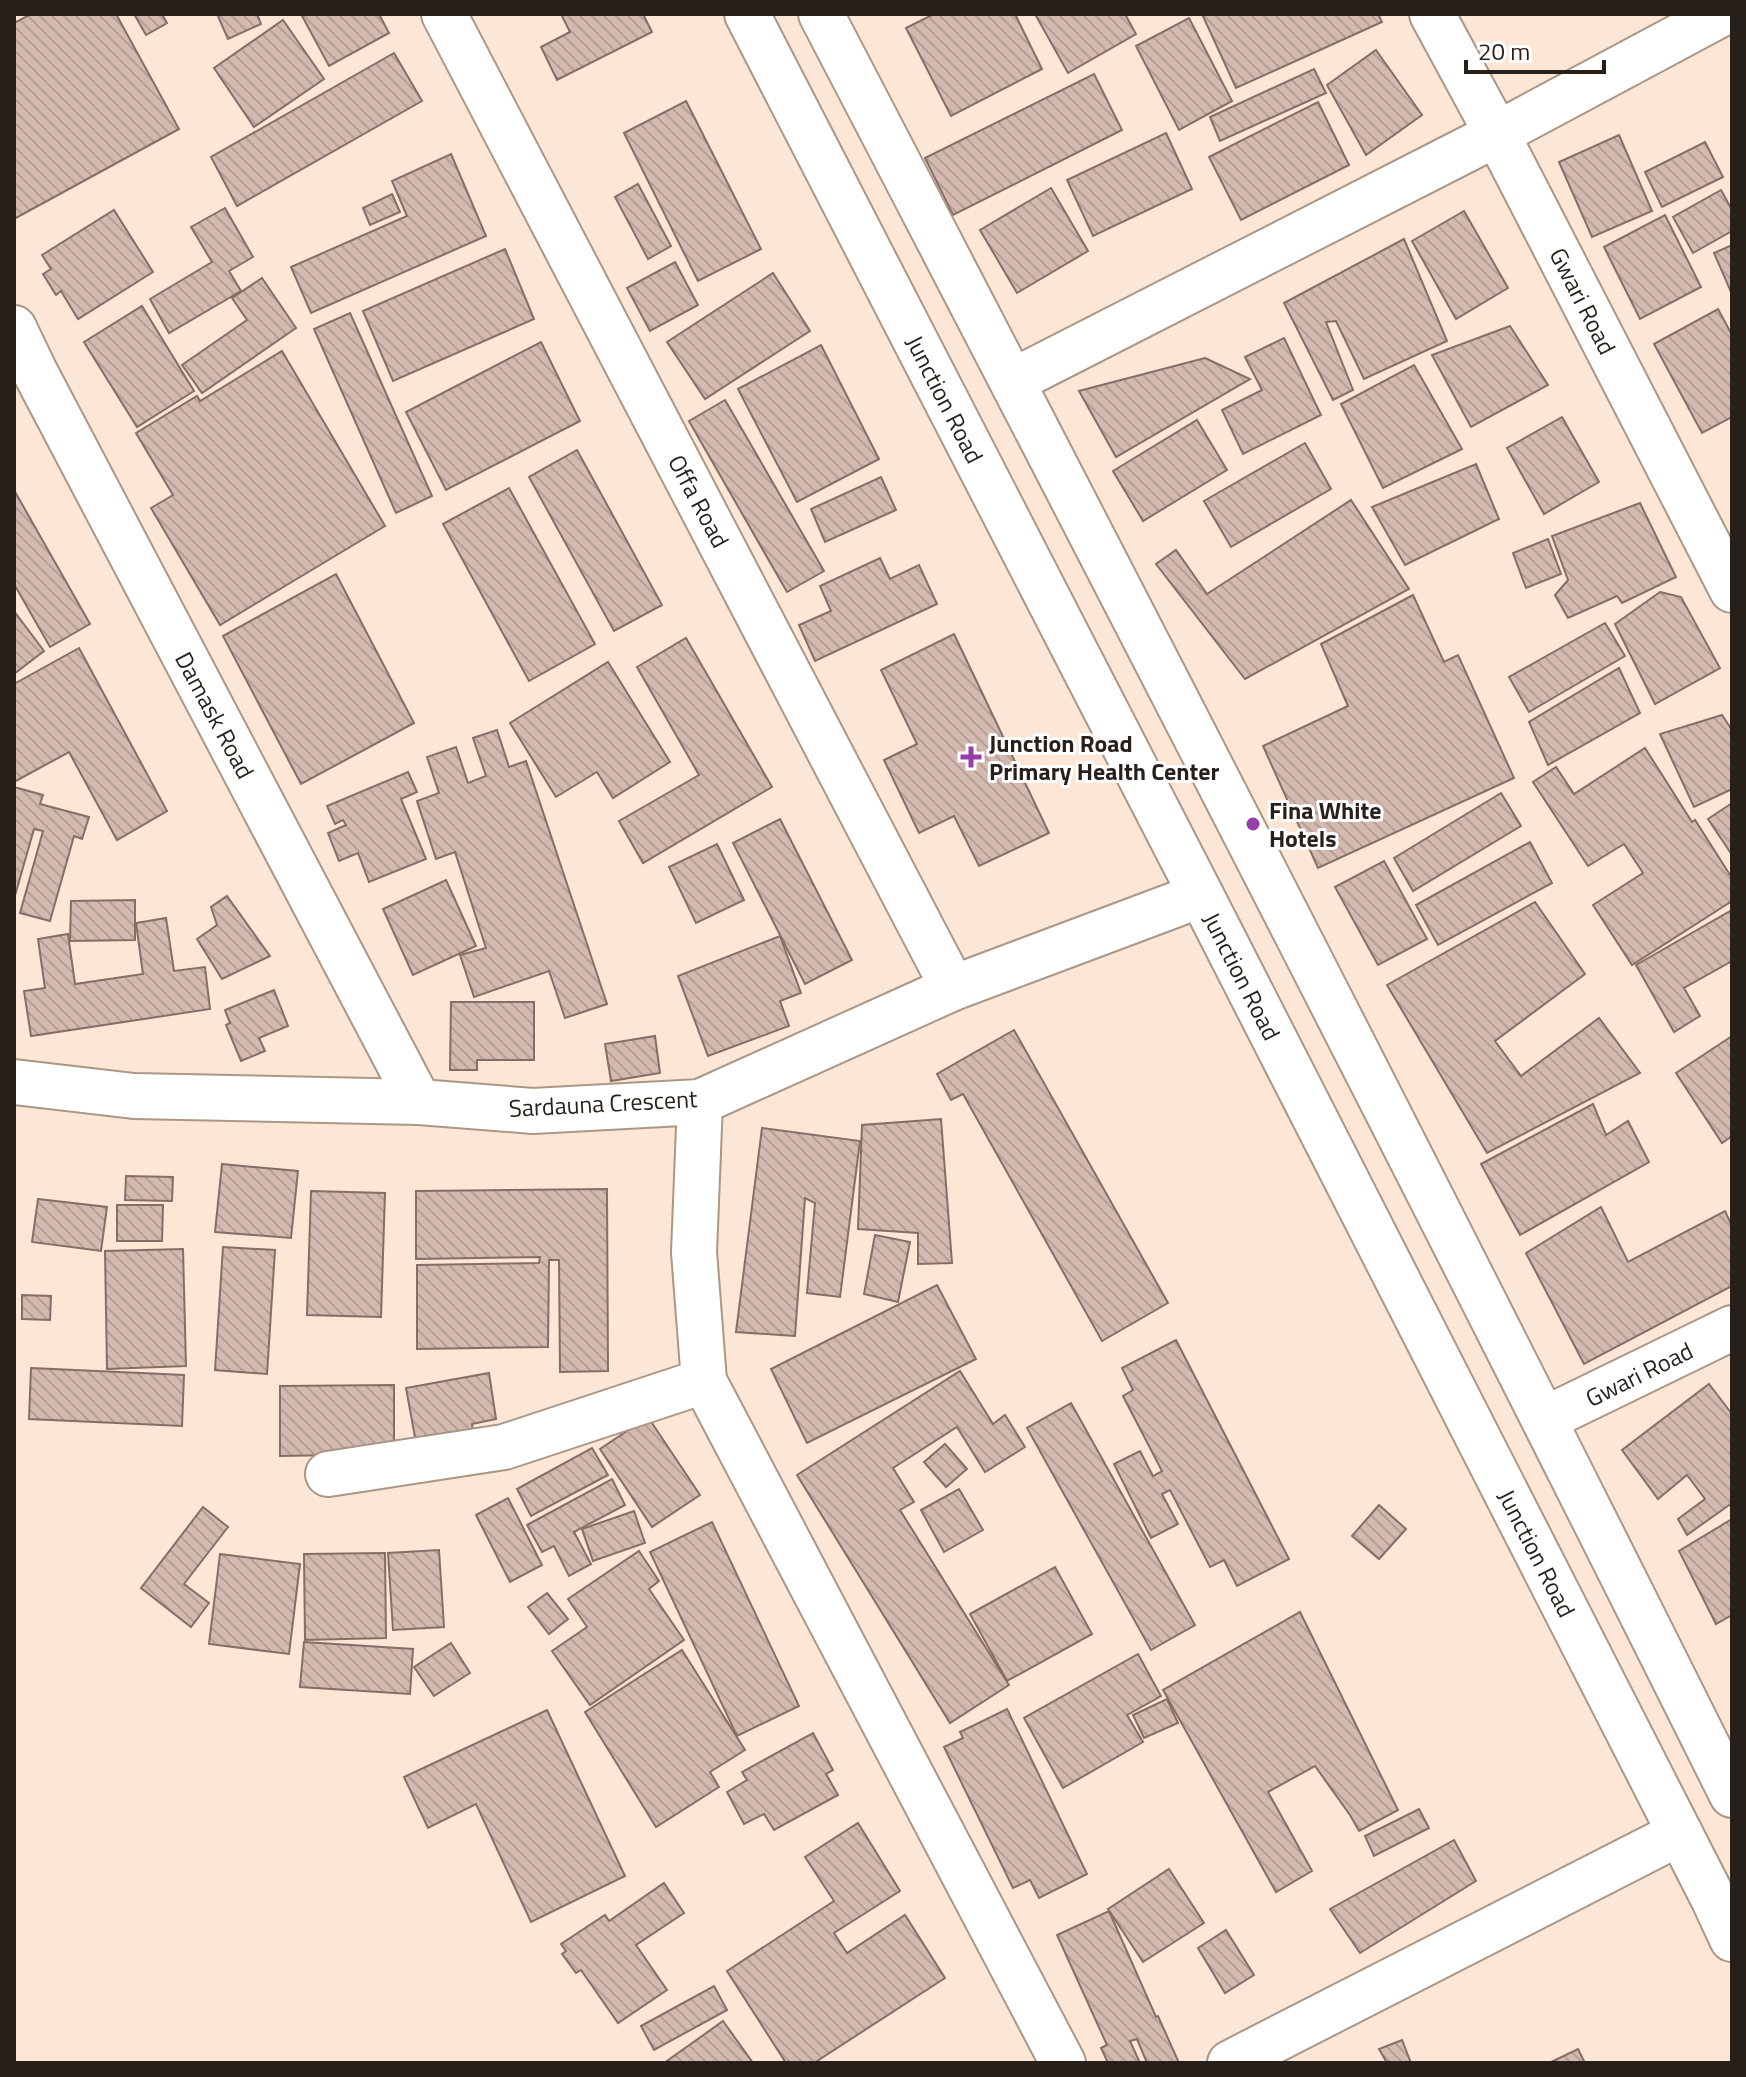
<svg xmlns="http://www.w3.org/2000/svg" width="1746" height="2077" viewBox="0 0 1746 2077" font-family="'Titillium Web',sans-serif">
  <style>
    .building { fill: url(#building-back-hatch); stroke: #866e66; stroke-width: 2 }
    .lines { fill: none; stroke-linecap: round; stroke-linejoin: round }
    .minor-casing { stroke: #ab9787; stroke-width: 48 }
    .major-casing { stroke: #ab9787; stroke-width: 48 }
    .minor { stroke: #fff; stroke-width: 44 }
    .major { stroke: #fff; stroke-width: 44 }
    .poi-dot { fill: #973da9; stroke: #fff; stroke-width: 3 }
    .labels { text-anchor: middle; dominant-baseline: central; stroke-width: 6; stroke-linejoin: round; paint-order: stroke }
    .street-label { font-size: 24px; fill: #271f19; stroke: #fff }
    .poi-label { font-size: 24px; font-weight: bold; fill: #271f19; stroke: #fff; text-anchor: start }
  </style>
  <defs>
    <pattern id="building-back-hatch" width="6" height="6" patternUnits="userSpaceOnUse" patternTransform="scale(2)"><rect width="6" height="6" fill="#d3b9b0"/><path d="M-1 5l2 2M0 0l6 6M5-1l2 2" fill="none" stroke="#b59f97"/></pattern>
  </defs>
  <rect width="100%" height="100%" fill="#fce6d5"/>
  <!-- building -->
  <g class="building">
    <path d="M31 14H116L179 129 14 219V23Z"/>
    <path d="M134 14H162L167 23 146 35Z"/>
    <path d="M217 14H257L261 24 228 39Z"/>
    <path d="M301 14H379L389 33 329 66Z"/>
    <path d="M561 14H643L652 32 557 80 541 47 570 32Z"/>
    <path d="M934 14H1015L1042 69 951 116 906 28Z"/>
    <path d="M1035 14H1125L1136 34 1068 73Z"/>
    <path d="M1202 14H1378L1382 22 1236 88Z"/>
    <path d="M1189 18 1232 101 1179 130 1136 46Z"/>
    <path d="M283 20 324 79 254 127 214 68Z"/>
    <path d="M1376 50 1422 115 1366 155 1327 85Z"/>
    <path d="M394 53 422 101 237 206 211 157Z"/>
    <path d="M1314 69 1326 93 1220 141 1210 117Z"/>
    <path d="M1094 74 1122 130 953 215 925 158Z"/>
    <path d="M686 101 761 249 698 281 624 133Z"/>
    <path d="M1318 102 1349 165 1241 220 1209 157Z"/>
    <path d="M1166 133 1192 189 1093 236 1067 180Z"/>
    <path d="M1619 135 1652 211 1592 237 1559 162Z"/>
    <path d="M1705 142 1723 177 1662 207 1645 172Z"/>
    <path d="M451 154 486 236 311 313 291 267 407 216 392 181Z"/>
    <path d="M638 184 671 246 648 259 615 197Z"/>
    <path d="M1051 188 1088 251 1017 293 980 230Z"/>
    <path d="M1721 190 1732 210V231L1693 253 1673 217Z"/>
    <path d="M392 194 400 212 370 225 363 208Z"/>
    <path d="M225 208 253 257 229 271 241 291 169 333 150 299 212 262 191 227Z"/>
    <path d="M114 210 153 272 78 319 61 291 56 295 43 274 51 269 42 255Z"/>
    <path d="M1464 211 1508 288 1456 319 1412 241Z"/>
    <path d="M1665 215 1701 287 1640 319 1604 247Z"/>
    <path d="M1404 239 1447 341 1364 379 1336 321 1326 322 1353 390 1333 400 1284 303Z"/>
    <path d="M1732 245V292H1731L1714 253Z"/>
    <path d="M505 249 534 319 393 381 363 311Z"/>
    <path d="M675 262 698 305 650 331 627 288Z"/>
    <path d="M773 273 810 331 705 399 667 342Z"/>
    <path d="M262 278 296 328 202 393 182 365 247 320 232 298Z"/>
    <path d="M142 306 194 391 137 427 84 342Z"/>
    <path d="M1718 309 1732 335V417L1702 433 1654 344Z"/>
    <path d="M350 313 432 496 396 513 314 329Z"/>
    <path d="M1510 326 1548 385 1471 427 1432 355Z"/>
    <path d="M1284 338 1321 415 1243 454 1222 410 1262 390 1245 357Z"/>
    <path d="M541 342 580 421 446 490 406 412Z"/>
    <path d="M821 345 879 459 797 502 738 389Z"/>
    <path d="M282 351 385 526 220 625 151 508 173 495 136 433 197 396 200 401Z"/>
    <path d="M1205 358 1250 379 1116 457 1079 391Z"/>
    <path d="M1414 365 1462 449 1383 488 1341 404Z"/>
    <path d="M725 400 824 571 787 592 689 421Z"/>
    <path d="M1562 417 1599 482 1544 514 1507 448Z"/>
    <path d="M1197 420 1227 470 1143 521 1113 471Z"/>
    <path d="M1305 443 1331 489 1231 547 1204 501Z"/>
    <path d="M577 450 662 605 614 631 529 477Z"/>
    <path d="M1476 464 1499 519 1405 565 1372 507Z"/>
    <path d="M881 477 896 510 825 542 811 509Z"/>
    <path d="M509 488 595 644 529 681 443 524Z"/>
    <path d="M14 490 90 624 50 647 14 584Z"/>
    <path d="M1351 500 1409 589 1245 679 1156 564 1176 550 1207 594Z"/>
    <path d="M1640 503 1676 577 1622 603 1617 596 1568 618 1555 595 1568 580 1552 536Z"/>
    <path d="M1548 539 1561 574 1526 588 1513 553Z"/>
    <path d="M880 558 890 579 919 565 937 604 815 661 799 625 831 611 820 586Z"/>
    <path d="M336 574 414 723 301 784 223 636Z"/>
    <path d="M1660 592 1681 597 1720 668 1655 704 1615 624Z"/>
    <path d="M1413 595 1444 662 1458 655 1514 778 1318 868 1263 746 1348 706 1321 644Z"/>
    <path d="M14 611 44 651 14 674Z"/>
    <path d="M1605 623 1625 656 1529 712 1509 677Z"/>
    <path d="M954 634 1049 833 979 866 954 816 919 833 884 760 917 744 881 670Z"/>
    <path d="M686 638 772 787 643 863 619 821 699 775 637 667Z"/>
    <path d="M79 648 167 811 117 840 69 752 14 782V684Z"/>
    <path d="M608 662 670 762 613 798 597 772 556 797 510 723Z"/>
    <path d="M1619 668 1640 713 1548 765 1529 722Z"/>
    <path d="M1722 715 1732 730V789L1694 807 1660 734Z"/>
    <path d="M497 730 509 767 526 761 607 1004 565 1018 549 971 474 997 460 955 486 948 455 852 436 859 417 801 439 793 427 757 456 747 468 783 486 776 473 738Z"/>
    <path d="M1645 748 1692 822 1695 820 1732 878V901L1632 965 1593 905 1643 873 1624 844 1588 866 1533 782 1556 767 1574 794Z"/>
    <path d="M408 772 417 792 401 799 426 859 369 882 358 853 339 861 328 833 346 825 343 820 335 824 327 806Z"/>
    <path d="M14 787 43 795 40 804 89 817 82 839 74 836 50 921 20 913 43 831 34 829 14 899Z"/>
    <path d="M1501 793 1521 826 1413 891 1394 858Z"/>
    <path d="M1732 803V855L1708 819Z"/>
    <path d="M780 819 852 960 805 984 733 843Z"/>
    <path d="M1530 842 1552 883 1438 945 1416 905Z"/>
    <path d="M717 844 744 900 696 923 669 867Z"/>
    <path d="M1384 861 1427 939 1378 965 1335 887Z"/>
    <path d="M446 880 476 946 413 975 383 909Z"/>
    <path d="M227 896 270 956 222 979 197 939 217 925 211 907Z"/>
    <path d="M135 900V940L70 941 71 901Z"/>
    <path d="M1535 902 1585 974 1495 1041 1521 1076 1599 1018 1640 1073 1487 1153 1387 985Z"/>
    <path d="M1732 910V961L1684 988 1700 1016 1674 1032 1636 965Z"/>
    <path d="M166 918 174 971 205 967 210 1009 31 1036 24 991 45 988 38 939 68 934 75 984 143 974 136 923Z"/>
    <path d="M780 936 801 993 780 1001 789 1026 708 1056 678 976Z"/>
    <path d="M274 990 288 1026 259 1038 265 1051 241 1061 226 1025 230 1023 225 1010Z"/>
    <path d="M451 1002H534V1060H477V1070H450Z"/>
    <path d="M1014 1030 1168 1303 1102 1341 963 1094 951 1100 937 1074Z"/>
    <path d="M655 1036 660 1073 611 1081 605 1044Z"/>
    <path d="M1732 1036V1136L1722 1143 1676 1073Z"/>
    <path d="M1593 1104 1606 1135 1628 1121 1649 1162 1520 1235 1481 1164Z"/>
    <path d="M941 1119 952 1263 918 1264V1233L858 1229 862 1125Z"/>
    <path d="M762 1128 860 1141 840 1297 807 1293 815 1203 805 1198 795 1336 736 1332Z"/>
    <path d="M222 1164 298 1171 291 1238 215 1232Z"/>
    <path d="M126 1176 173 1177 172 1201 125 1200Z"/>
    <path d="M607 1189 608 1371 560 1372 559 1260H549L548 1347 417 1349V1265L539 1263 540 1257 416 1259V1191Z"/>
    <path d="M311 1191 385 1193 381 1317 307 1315Z"/>
    <path d="M38 1199 107 1207 101 1251 32 1242Z"/>
    <path d="M117 1205H163L162 1241H117Z"/>
    <path d="M1601 1207 1628 1262 1725 1211 1732 1226V1286L1584 1364 1526 1253Z"/>
    <path d="M875 1235 910 1242 898 1302 864 1294Z"/>
    <path d="M223 1247 275 1250 267 1374 215 1370Z"/>
    <path d="M183 1249 186 1366 107 1369 105 1251Z"/>
    <path d="M937 1285 976 1359 807 1443 771 1369Z"/>
    <path d="M22 1295 51 1296 50 1320 22 1319Z"/>
    <path d="M1176 1340 1289 1559 1237 1586 1224 1560 1210 1567 1170 1490 1162 1494 1178 1524 1151 1538 1114 1464 1140 1451 1153 1476 1162 1471 1123 1396 1133 1390 1122 1368Z"/>
    <path d="M31 1368 184 1375 182 1426 29 1419Z"/>
    <path d="M960 1371 993 1424 1005 1415 1025 1447 985 1472 957 1427 893 1468 914 1502 900 1510 1009 1685 950 1723 797 1475Z"/>
    <path d="M489 1373 496 1419 472 1424 474 1437 417 1448 406 1388Z"/>
    <path d="M1709 1384 1732 1414V1503L1687 1535 1678 1519 1705 1499 1687 1475 1658 1499 1622 1450Z"/>
    <path d="M394 1385V1454L280 1456V1386Z"/>
    <path d="M1071 1403 1195 1625 1151 1650 1027 1428Z"/>
    <path d="M648 1417 700 1495 652 1527 600 1449Z"/>
    <path d="M945 1444 967 1469 946 1487 924 1462Z"/>
    <path d="M592 1448 608 1475 531 1516 517 1489Z"/>
    <path d="M612 1479 625 1505 574 1532 591 1564 569 1576 554 1546 542 1552 527 1525Z"/>
    <path d="M959 1489 983 1530 944 1552 921 1510Z"/>
    <path d="M508 1498 542 1565 510 1582 476 1515Z"/>
    <path d="M1379 1505 1406 1529 1379 1559 1352 1536Z"/>
    <path d="M203 1507 228 1527 184 1584 209 1603 191 1627 141 1588Z"/>
    <path d="M634 1511 645 1543 593 1561 582 1529Z"/>
    <path d="M1732 1519V1615L1716 1624 1679 1551Z"/>
    <path d="M712 1522 799 1706 737 1736 650 1552Z"/>
    <path d="M439 1550 444 1627 393 1630 388 1553Z"/>
    <path d="M639 1551 659 1581 649 1589 684 1640 590 1705 552 1651 587 1627 568 1599Z"/>
    <path d="M385 1553 386 1638 305 1640 304 1554Z"/>
    <path d="M220 1554 300 1564 289 1654 209 1644Z"/>
    <path d="M1055 1567 1092 1634 1007 1681 970 1614Z"/>
    <path d="M547 1593 568 1619 549 1634 528 1607Z"/>
    <path d="M1300 1612 1398 1810 1359 1831 1350 1815 1315 1766 1268 1792 1312 1871 1276 1892 1163 1690Z"/>
    <path d="M304 1642 413 1649 410 1694 300 1687Z"/>
    <path d="M451 1643 470 1673 434 1696 414 1667Z"/>
    <path d="M682 1650 745 1750 710 1772 719 1787 656 1827 585 1712Z"/>
    <path d="M1138 1654 1161 1696 1127 1715 1143 1742 1063 1788 1024 1718Z"/>
    <path d="M1167 1699 1178 1723 1144 1738 1133 1715Z"/>
    <path d="M1007 1709 1087 1874 1039 1898 1030 1880 1013 1888 944 1747 963 1738 960 1732Z"/>
    <path d="M547 1710 625 1876 531 1922 476 1804 428 1828 404 1777Z"/>
    <path d="M813 1733 833 1770 826 1774 838 1795 774 1830 764 1814 744 1824 727 1792 747 1780 742 1772Z"/>
    <path d="M1419 1809 1429 1828 1374 1856 1365 1836Z"/>
    <path d="M858 1823 900 1891 834 1933 847 1953 905 1915 945 1978 814 2063H786L727 1971 834 1901 805 1857Z"/>
    <path d="M1454 1840 1476 1881 1360 1953 1330 1909Z"/>
    <path d="M1169 1869 1204 1923 1143 1962 1108 1909Z"/>
    <path d="M664 1883 684 1913 636 1945 667 1990 618 2023 581 1970 576 1973 562 1954 566 1951 561 1944 605 1915 609 1921Z"/>
    <path d="M1109 1911 1156 2017 1158 2016 1179 2063H1147L1137 2039 1130 2041 1140 2063H1108L1101 2048 1107 2045 1057 1935Z"/>
    <path d="M1226 1930 1254 1975 1225 1993 1198 1948Z"/>
    <path d="M714 1986 727 2010 654 2050 641 2026Z"/>
    <path d="M723 2021 753 2063H669L667 2061Z"/>
    <path d="M1402 2040 1411 2063H1387L1379 2049Z"/>
    <path d="M1578 2049 1585 2063H1549Z"/>
  </g>
  <g class="lines">
    <!-- minor casing -->
    <g class="minor-casing">
      <g id="minor">
        <path d="M444 14 953 988"/>
        <path d="M1432 14 1497 134 1732 590"/>
        <path d="M14 328 35 372 419 1102"/>
        <path d="M1013 381 1497 134 1721 14"/>
        <path d="M14 1082 134 1096 419 1102 533 1111 700 1102 953 988 1201 895"/>
        <path d="M700 1102 694 1252 704 1381 1063 2063"/>
        <path d="M1545 1419 1732 1328"/>
        <path d="M328 1474 504 1447 704 1381"/>
        <path d="M1230 2063 1680 1833"/>
      </g>
    </g>
    <!-- major casing -->
    <g class="major-casing">
      <g id="major">
        <path d="M747 14 1201 895 1714 1900 1732 1939"/>
        <path d="M821 14C1129 605 1435 1198 1732 1795"/>
      </g>
    </g>
    <!-- minor -->
    <use href="#minor" class="minor"/>
    <!-- major -->
    <use href="#major" class="major"/>
  </g>
  <!-- markers -->
  <g class="poi-dot">
    <path d="M967 745h8v8h8v8h-8v8h-8v-8h-8v-8h8z"/>
    <circle cx="1253" cy="824" r="8"/>
  </g>
  <g class="labels">
    <!-- street labels -->
    <g class="street-label">
      <text transform="translate(1583 301) rotate(63)">Gwari Road</text>
      <text transform="translate(945 399) rotate(63)">Junction Road</text>
      <text transform="translate(699 501) rotate(62)">Offa Road</text>
      <text transform="translate(215 715) rotate(62)">Damask Road</text>
      <text transform="translate(1242 976) rotate(63)">Junction Road</text>
      <text transform="translate(603 1103) rotate(-3)">Sardauna Crescent</text>
      <text transform="translate(1639 1374) rotate(-26)">Gwari Road</text>
      <text transform="translate(1537 1553) rotate(63)">Junction Road</text>
    </g>
    <!-- poi labels -->
    <g class="poi-label">
      <text x="989" y="743">Junction Road<tspan x="989" dy="28">Primary Health Center</tspan></text>
      <text x="1269" y="810">Fina White<tspan x="1269" dy="28">Hotels</tspan></text>
    </g>
  </g>
  <!-- border -->
  <rect width="1746" height="2077" fill="none" stroke="#271f19" stroke-width="32"/>
  <!-- scale -->
  <path d="M1466 60v12h138v-12" fill="none" stroke="#271f19" stroke-width="4"/>
  <text x="1478" y="60" font-size="24" fill="#271f19" stroke="#ffffff" stroke-width="6" paint-order="stroke">20 m</text>
</svg>
